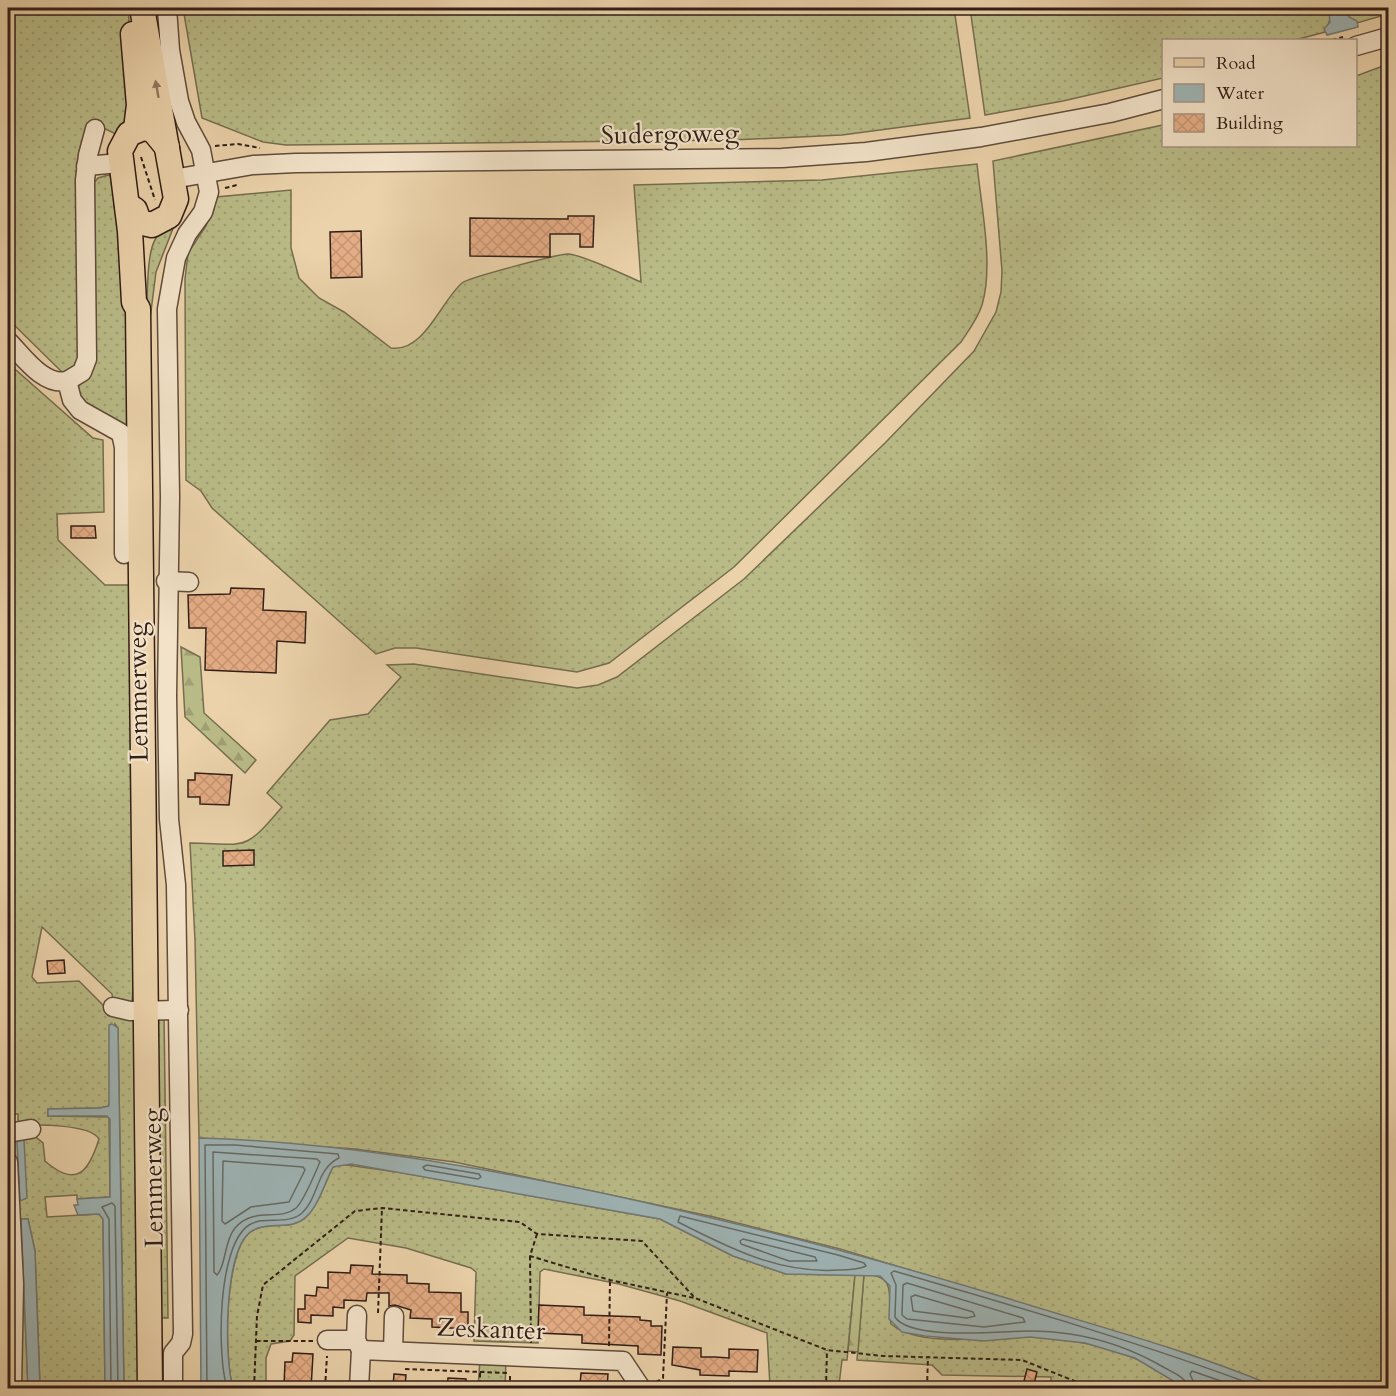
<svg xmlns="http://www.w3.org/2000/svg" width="1396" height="1396" viewBox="0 0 1396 1396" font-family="Cardo,serif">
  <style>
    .grass { fill: url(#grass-dots); stroke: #766d50; stroke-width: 1.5 }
    .forest { fill: url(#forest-firs); stroke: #766d50; stroke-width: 1.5 }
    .water { fill: #9eb4b5; stroke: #737876; stroke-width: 1.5 }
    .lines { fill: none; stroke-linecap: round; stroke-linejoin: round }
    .shore { stroke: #686a66; stroke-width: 1.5 }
    .building { fill: url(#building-cross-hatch); stroke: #321f18; stroke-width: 1.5 }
    .minor-casing { stroke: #604c3c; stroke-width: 21 }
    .major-casing { stroke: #321f18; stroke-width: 27 }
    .path { stroke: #321f18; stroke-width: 2; stroke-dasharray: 4.5 3; stroke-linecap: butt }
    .minor { stroke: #f2e2c8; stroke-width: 18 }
    .major { stroke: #ebd2aa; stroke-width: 24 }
    .oneway { fill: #8e7861 }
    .labels { text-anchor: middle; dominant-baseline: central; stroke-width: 4.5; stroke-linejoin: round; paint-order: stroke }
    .street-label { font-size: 26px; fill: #321f18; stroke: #f2e2c8 }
  </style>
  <defs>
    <pattern id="grass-dots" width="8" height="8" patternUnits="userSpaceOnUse" patternTransform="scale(1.5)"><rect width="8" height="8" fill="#b9bb87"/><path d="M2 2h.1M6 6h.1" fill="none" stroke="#a0a074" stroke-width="1.8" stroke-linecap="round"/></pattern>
    <pattern id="forest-firs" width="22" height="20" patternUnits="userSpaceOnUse" patternTransform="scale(1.5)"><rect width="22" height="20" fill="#b9bb87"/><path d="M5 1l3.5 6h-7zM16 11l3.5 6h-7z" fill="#a0a074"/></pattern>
    <pattern id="building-cross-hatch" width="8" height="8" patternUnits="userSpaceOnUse" patternTransform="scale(1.5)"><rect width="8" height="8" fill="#e5ad85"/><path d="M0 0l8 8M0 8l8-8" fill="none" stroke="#c59472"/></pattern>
  </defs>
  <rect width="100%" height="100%" fill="#ebd2aa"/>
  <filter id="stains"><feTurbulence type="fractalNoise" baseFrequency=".00333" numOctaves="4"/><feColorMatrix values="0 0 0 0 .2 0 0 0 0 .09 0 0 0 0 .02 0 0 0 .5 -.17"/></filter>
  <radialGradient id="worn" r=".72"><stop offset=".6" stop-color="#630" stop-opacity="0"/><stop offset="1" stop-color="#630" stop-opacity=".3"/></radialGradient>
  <!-- grass -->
  <g class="grass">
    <path d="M8 8H128L135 104 118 135 93 123 82 361 66 376 8 319Z"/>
    <path d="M183 8H954L970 118 842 135 732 140 286 145 263 142 202 118Z"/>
    <path d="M970 8H1333L1334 11 1325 32 1295 40H1164L1163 78 1063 101 985 115Z"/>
    <path d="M1338 8H1388V14L1357 23Z"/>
    <path d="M1388 64V1388H1278L1191 1355 840 1249 714 1217 516 1175 454 1162 355 1149 199 1138 195 940 190 843C247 844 243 853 282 807L267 793 330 720 368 714 401 677 387 665 414 664 577 688 598 685 617 677 744 579 885 443 974 351 996 312 1001 292 1002 271 993 161 1163 125 1164 146H1356V76Z"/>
    <path d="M977 164C981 206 994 265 982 305 978 318 969 330 961 342L734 567 609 663 577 672 416 648H395L376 654 212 508 201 491 186 480 185 279 188 253 206 226 216 197 291 190V248L299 278 319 298 344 312 391 348C424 353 441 301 462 283 467 278 558 254 568 254 584 255 624 275 641 282L634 185 822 180Z"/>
    <path d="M108 175 113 177 123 213 132 436 84 409 77 388 85 379 93 184 98 178Z"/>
    <path d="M174 226 156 272 150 319H146C148 299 146 255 155 240 158 232 167 230 174 226Z"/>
    <path d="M8 363 93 438 103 440 104 512 57 514 58 540 105 585H133L138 978 133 986 132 1005 113 1003 112 994 42 927 32 977 37 983 79 981 103 1005 131 1016 139 1030 143 1388H124L118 1028 115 1024 109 1106 100 1108 48 1109V1116L109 1117 110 1197 77 1199V1195L45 1197 47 1217 99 1214 103 1219 105 1388H40L35 1251 28 1219H21L28 1388H15L9 1143 10 1139 32 1134 43 1143 45 1161C77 1189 89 1171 99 1139 90 1124 35 1124 18 1126V1114H8Z"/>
    <path d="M164 1014 168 1318H158L154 1016Z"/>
    <path d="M340 1164 404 1173 660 1219 733 1256 786 1274 855 1275 847 1360H842L839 1385 770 1386 767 1333 680 1301 619 1284 544 1269 540 1272 538 1343 474 1341 476 1272 471 1268 406 1248 348 1238 295 1276 294 1335 290 1341 271 1344 266 1358V1388H233C224 1358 224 1255 249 1233 266 1219 292 1233 308 1215 318 1204 326 1181 333 1167Z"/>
    <path d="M864 1274C900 1276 886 1298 891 1324 921 1349 994 1336 1031 1337 1084 1338 1143 1354 1185 1388H1051V1377L942 1375 932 1365 857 1360Z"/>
    <path d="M480 1359 506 1360 505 1388H478Z"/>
  </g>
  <!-- forest -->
  <g class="forest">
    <path d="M181 647 200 657 204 713 256 760 245 773 185 717Z"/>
    <path d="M864 1274 858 1352 848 1351 855 1275Z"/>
  </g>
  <!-- water -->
  <g class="water">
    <path d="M1329 8 1344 9 1349 17 1357 21 1358 27 1327 35 1324 29 1330 22 1329 13 1334 11Z"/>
    <path d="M112 1024 118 1028 124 1388H105L103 1219 99 1214 78 1215 74 1205H78L77 1199 110 1197V1119L107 1116H48V1109L100 1108 109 1106V1025Z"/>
    <path d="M199 1138C336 1142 469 1165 602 1193 737 1222 870 1257 1003 1297 1095 1326 1190 1350 1278 1388H1185L1135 1358 1085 1343 1030 1337 984 1341 925 1336 902 1332 889 1319 890 1286 880 1276 786 1274 733 1256 660 1219 351 1164 333 1167C325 1181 320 1203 308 1215 292 1233 266 1219 249 1233 224 1255 224 1358 233 1388H201Z"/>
    <path d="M24 1140 27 1198 20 1201 17 1141Z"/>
    <path d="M21 1219H28L35 1251 40 1388H28Z"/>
  </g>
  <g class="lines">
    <!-- shore -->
    <g class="shore">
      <path d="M213 1152 317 1159 320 1162C315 1173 304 1201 296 1208 279 1222 254 1206 235 1228 224 1241 226 1266 217 1275L214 1272Z"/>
      <path d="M223 1161 303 1167 305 1170 289 1202 251 1207 225 1224 222 1221Z"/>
      <path d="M427 1165 479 1174 481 1177 478 1179 425 1170 423 1167Z"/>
      <path d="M680 1216 838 1255 864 1263 866 1266C858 1270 847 1270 838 1270 780 1274 729 1248 678 1222Z"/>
      <path d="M743 1239 815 1257 817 1261H789L741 1244 740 1241Z"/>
      <path d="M907 1283 1023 1318 1025 1322 984 1327 907 1319 902 1315 903 1285Z"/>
      <path d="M915 1295 973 1312 975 1316 967 1318 913 1311 911 1297Z"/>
      <path d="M111 1388 109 1219 102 1207 112 1203 115 1206 118 1388"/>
      <path d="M207 1388 205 1145H235L338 1154 339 1158C316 1169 319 1197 302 1213 287 1226 265 1215 249 1225 217 1246 217 1355 227 1388"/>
      <path d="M1188 1388C1187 1378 1174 1373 1165 1368 1136 1351 1104 1339 1070 1334 1057 1332 1042 1331 1029 1331 1003 1331 910 1341 895 1317L896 1285 891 1273 894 1271C1018 1307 1142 1343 1262 1388"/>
      <path d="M1196 1388 1190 1374 1192 1371 1241 1388"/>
    </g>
  </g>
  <!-- building -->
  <g class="building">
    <path d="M568 216H594L593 247H580V234H550V257L470 256V218L568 219Z"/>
    <path d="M361 231 362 277 331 278 330 232Z"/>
    <path d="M71 526H95L96 538H71Z"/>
    <path d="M231 588 264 589 263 610 306 612 305 643 277 641 276 673 205 670 206 628H189L188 595 230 594Z"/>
    <path d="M195 773 232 775 229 805 200 804V797H188V780H195Z"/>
    <path d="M254 850V865L223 866V851Z"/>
    <path d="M64 960 65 973 48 974 47 961Z"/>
    <path d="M351 1265 373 1266 372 1274 407 1275V1283L429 1284V1292L461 1293V1312H468V1329L432 1327V1319L410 1318 411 1310 395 1305 389 1306V1293H367L366 1301 344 1300V1308L333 1307V1316L311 1315V1323L298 1322V1309H305V1295L316 1296 317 1287 328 1288V1272L350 1273Z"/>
    <path d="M539 1305 584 1307V1315L640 1317V1320L651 1321V1326H662L661 1355 638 1354V1346L582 1343V1335L538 1333Z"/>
    <path d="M673 1347 701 1348V1357H715L729 1358V1349L758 1350 757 1372 729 1371V1376L700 1375V1370L672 1365Z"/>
    <path d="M293 1353 313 1354 311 1389H291V1386H284L285 1362H292Z"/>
    <path d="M1027 1369 1037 1372 1034 1384 1024 1381Z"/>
    <path d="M581 1373 608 1374 607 1389H588L589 1386 580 1385Z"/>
    <path d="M394 1374 406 1375 405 1386H393Z"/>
    <path d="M448 1378 466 1379V1389H447Z"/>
  </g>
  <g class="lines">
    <!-- minor casing -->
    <g class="minor-casing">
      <g id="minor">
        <path d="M167 8 170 50 179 101 186 122 201 150 209 192 203 212 187 234 176 258 167 309 170 497 167 696 169 819 176 885 183 1334 181 1343 173 1353V1388"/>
        <path d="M1356 46 1388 37"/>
        <path d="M86 166 120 163"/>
        <path d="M173 179 253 165 296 163 782 158 866 152 981 137 1110 113 1164 99"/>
        <path d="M8 341C23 356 43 386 67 381L72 400 80 410 121 433 124 447V554"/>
        <path d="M67 381 82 372 87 359 85 180 88 155 95 129"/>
        <path d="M166 581 189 582"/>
        <path d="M113 1007 130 1011 179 1010"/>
        <path d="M8 1133 31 1129"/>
        <path d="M8 1162 14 1284 12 1388"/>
        <path d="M357 1315 356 1340 361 1350"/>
        <path d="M327 1340H356"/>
        <path d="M393 1351 394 1316"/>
        <path d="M359 1388 361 1350 623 1361 641 1388"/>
      </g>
    </g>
    <!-- major casing -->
    <g class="major-casing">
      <g id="major">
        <path d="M133 34 139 105 136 129"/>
        <path d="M127 205 135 210 139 222 152 225 169 216 176 199 142 8"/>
        <path d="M150 1388 138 309 134 302 130 231 120 151 129 134 143 128 153 130 167 147"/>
      </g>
    </g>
    <!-- path -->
    <g class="path">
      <path d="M1332 40 1343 37"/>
      <path d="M215 146 238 144 260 148"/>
      <path d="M141 157 155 200"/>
      <path d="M225 188 237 185"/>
      <path d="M537 1234 530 1256 610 1280 694 1298"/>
      <path d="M530 1256 531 1343"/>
      <path d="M378 1313 382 1208"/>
      <path d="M256 1341H313"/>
      <path d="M609 1346 610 1280"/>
      <path d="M405 1369 507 1373"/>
      <path d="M480 1373V1388"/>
      <path d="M656 1382 663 1378 667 1293"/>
      <path d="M254 1388 257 1316 263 1285 355 1211 382 1208 520 1222 537 1234 642 1241 695 1298 827 1350 883 1356 1022 1360 1092 1388"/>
      <path d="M325 1388 327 1356"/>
      <path d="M510 1388V1373"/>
      <path d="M826 1388 827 1350"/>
      <path d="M927 1388 928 1356"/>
    </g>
    <!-- minor -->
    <use href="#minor" class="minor"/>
    <!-- major -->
    <use href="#major" class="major"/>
  </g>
  <!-- one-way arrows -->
  <defs><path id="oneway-solid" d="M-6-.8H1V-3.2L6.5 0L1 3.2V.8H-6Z" transform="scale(1.5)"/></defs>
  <use class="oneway" href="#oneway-solid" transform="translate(157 89) rotate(-100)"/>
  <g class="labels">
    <!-- street labels -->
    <g class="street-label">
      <text transform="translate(670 134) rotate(-1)">Sudergoweg</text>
      <text transform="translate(138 692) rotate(-91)">Lemmerweg</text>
      <text transform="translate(153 1178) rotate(-91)">Lemmerweg</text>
      <text transform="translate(491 1329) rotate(2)">Zeskanter</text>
    </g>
  </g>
  <!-- margin -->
  <rect width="1396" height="1396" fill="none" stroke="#ebd2aa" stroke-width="30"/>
  <rect x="9" y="9" width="1378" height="1378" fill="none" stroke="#321f18" stroke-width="3"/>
  <rect x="15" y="15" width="1366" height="1366" fill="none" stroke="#321f18" stroke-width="1.5"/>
  <!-- legend -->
  <rect x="1162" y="39" width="195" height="108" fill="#f2e2c8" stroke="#a59482" stroke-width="1.5"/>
  <rect x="1174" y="58" width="30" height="9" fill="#ebd2aa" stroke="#a59482" stroke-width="1.5"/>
  <text x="1216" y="69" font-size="18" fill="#321f18">Road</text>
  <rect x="1174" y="84" width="30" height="18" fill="#9eb4b5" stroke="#a59482" stroke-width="1.5"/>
  <text x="1216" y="99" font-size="18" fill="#321f18">Water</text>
  <rect x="1174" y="114" width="30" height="18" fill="url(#building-cross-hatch)" stroke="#a59482" stroke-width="1.5"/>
  <text x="1216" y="129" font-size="18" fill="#321f18">Building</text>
  <rect width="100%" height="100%" filter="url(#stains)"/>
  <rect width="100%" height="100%" fill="url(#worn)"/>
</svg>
